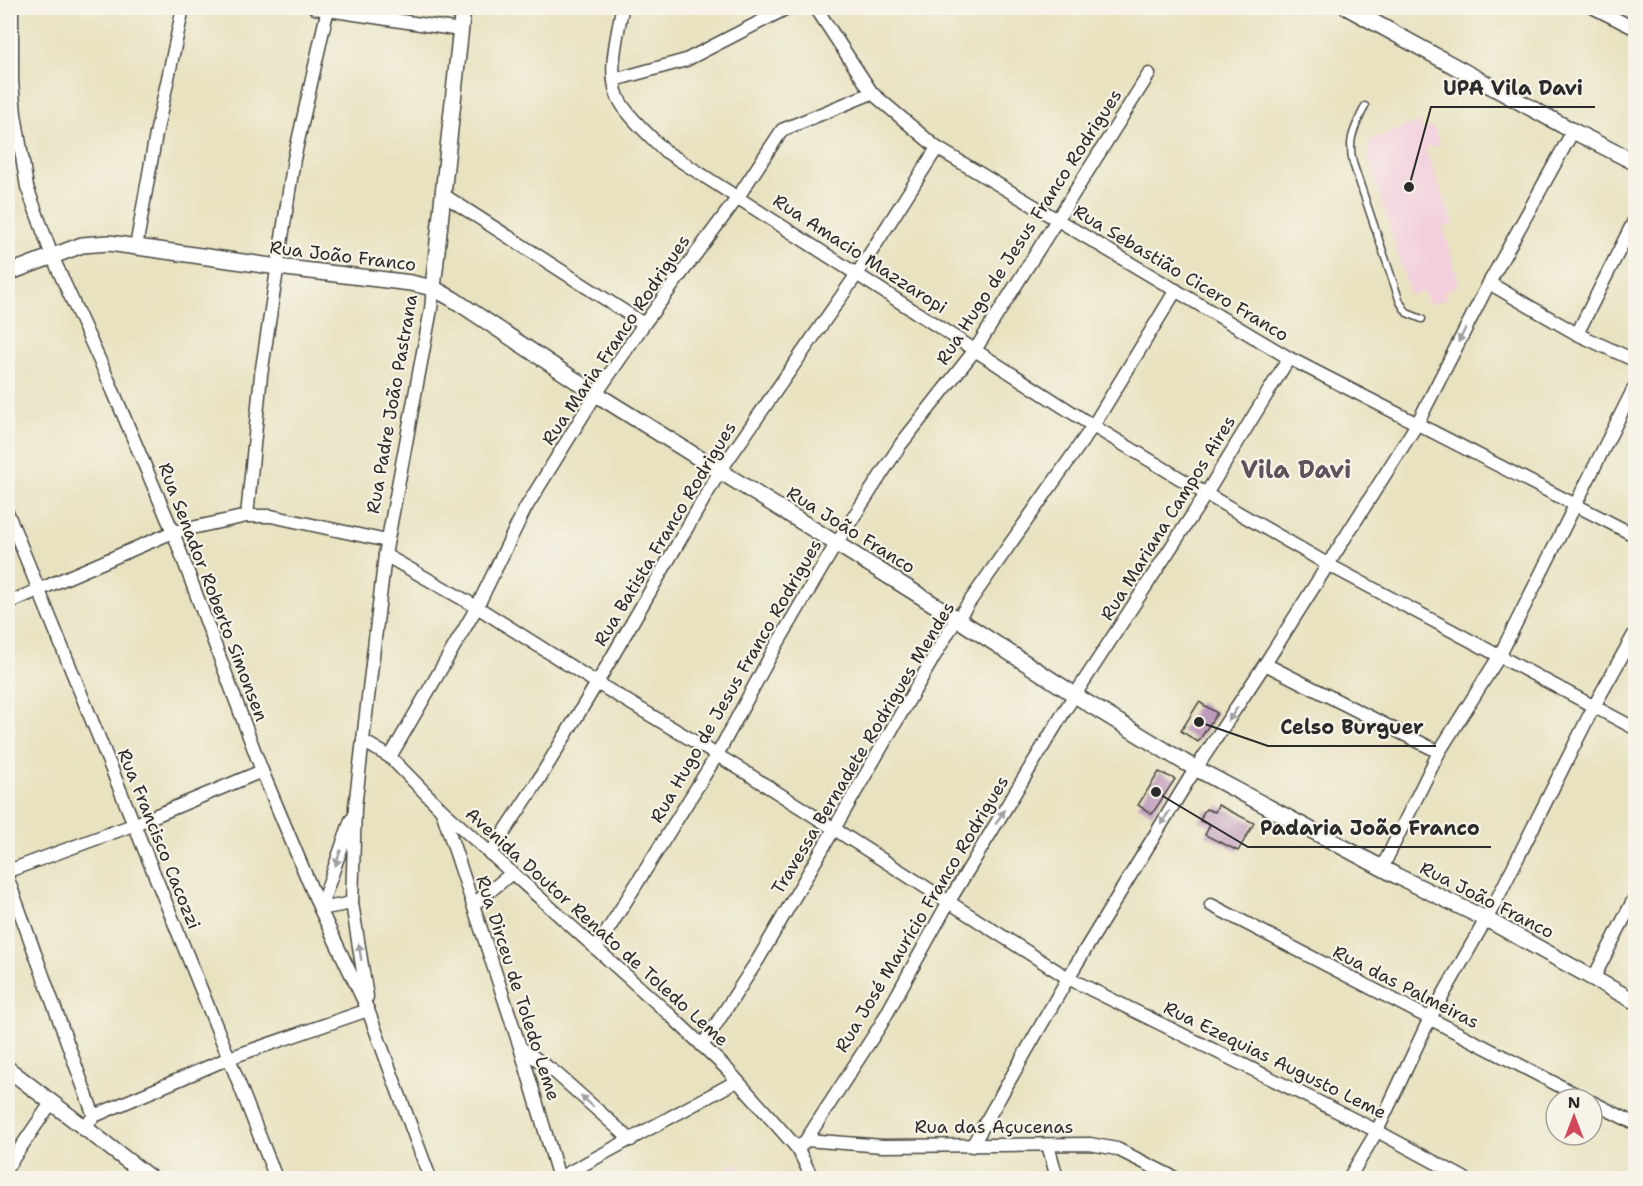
<svg xmlns="http://www.w3.org/2000/svg" width="1643" height="1186" viewBox="0 0 1643 1186" font-family="'Shantell Sans',sans-serif">
  <style>
    .built { fill: #f3cfde }
    .building { fill: #bd99bb }
    .lines { fill: none; stroke-linecap: round; stroke-linejoin: round }
    .service-casing { stroke: #474641; stroke-width: 9 }
    .minor-casing { stroke: #474641; stroke-width: 15 }
    .tertiary-casing { stroke: #474641; stroke-width: 18 }
    .service { stroke: #fff; stroke-width: 6 }
    .minor { stroke: #fff; stroke-width: 12 }
    .tertiary { stroke: #fff; stroke-width: 15 }
    .oneway { fill: #a0a0a0 }
    .labels { text-anchor: middle; dominant-baseline: central; stroke-width: 4.5; stroke-linejoin: round; paint-order: stroke }
    .street-label { font-size: 18px; fill: #2b2b2b; stroke: #f7f3e8 }
    .district-label { font-size: 24px; font-weight: bold; fill: #5e525d; stroke: #f7f3e8 }
    .leader { fill: none; stroke: #2b2b2b; stroke-width: 2 }
    .callout-dot { fill: #2b2b2b; stroke: #f7f3e8; stroke-width: 2 }
    .callout-label { font-size: 20px; text-anchor: middle; font-weight: bold; fill: #2b2b2b; stroke: #f7f3e8; stroke-width: 4.5; stroke-linejoin: round; paint-order: stroke }
  </style>
  <rect width="100%" height="100%" fill="#f7f3e8"/>
  <filter id="ink" filterUnits="userSpaceOnUse"><feTurbulence type="fractalNoise" baseFrequency=".0167" numOctaves="2"/><feDisplacementMap in="SourceGraphic" scale="12" xChannelSelector="R" yChannelSelector="G"/><feConvolveMatrix kernelMatrix="1 2 1 2 8 2 1 2 1" color-interpolation-filters="sRGB"/></filter>
  <filter id="wash" filterUnits="userSpaceOnUse"><feTurbulence type="fractalNoise" baseFrequency=".008" numOctaves="4" result="noise"/><feDisplacementMap in="SourceGraphic" scale="24" xChannelSelector="R" yChannelSelector="G"/><feGaussianBlur stdDeviation="1.35" result="paint"/><feColorMatrix in="noise" values="0 0 0 0 0 0 0 0 0 0 0 0 0 0 0 0 0 1.4 0 .05"/><feComposite in="paint" operator="in"/></filter>
  <g filter="url(#wash)">
    <rect width="100%" height="100%" fill="#e8e2c0"/>
    <!-- built -->
    <g class="built">
      <path d="M1419 122 1422 129 1434 127 1440 145 1425 148 1454 225 1443 227 1459 285 1444 291 1446 300 1428 304 1424 292 1410 295 1367 152 1372 149 1368 141Z"/>
      <path d="M738 1163 744 1178H709Z"/>
    </g>
    <g id="blocks">
      <!-- building -->
      <g class="building">
        <path d="M1199 702 1217 713 1198 742 1181 731Z"/>
        <path d="M1159 772 1175 779 1152 814 1138 805Z"/>
        <path d="M1218 805 1254 823 1238 851 1205 835 1210 825 1200 821 1203 813 1206 809 1215 812Z"/>
      </g>
    </g>
  </g>
  <g filter="url(#ink)">
    <use href="#blocks" fill-opacity="0" stroke="#474641" stroke-width="1.5"/>
    <g class="lines">
      <!-- service casing -->
      <g class="service-casing">
        <path id="service" d="M1365 106C1355 128 1347 138 1353 163L1400 302 1407 313 1422 319"/>
      </g>
      <!-- minor casing -->
      <g class="minor-casing">
        <g id="minor">
          <path d="M12 8V82L15 114 27 187 43 231 52 256 108 379 173 532 262 771 320 909 368 1010 430 1178"/>
          <path d="M315 8 460 30"/>
          <path d="M622 8C618 35 607 70 618 97 625 114 651 137 665 151L1093 426 1206 494 1329 565 1636 729"/>
          <path d="M816 8 872 93 937 148 1289 358 1636 536"/>
          <path d="M1594 8 1636 29"/>
          <path d="M614 80 686 60 787 8"/>
          <path d="M442 194 644 324"/>
          <path d="M136 247 156 134 183 8"/>
          <path d="M1489 283 1577 334 1636 361"/>
          <path d="M1577 334 1636 217"/>
          <path d="M8 514 229 1058 276 1178"/>
          <path d="M247 516 261 375 294 159 328 8"/>
          <path d="M385 555 477 607 597 683 745 772 1068 978 1377 1131 1464 1178"/>
          <path d="M8 603 173 532 247 516H271L387 541"/>
          <path d="M1265 664 1439 752"/>
          <path d="M363 741 390 757 442 810 670 1015 726 1068 798 1149 812 1178"/>
          <path d="M390 757 477 607 525 509 596 394 644 324 738 197 782 130 872 93"/>
          <path d="M442 811 520 1047 559 1178"/>
          <path d="M490 854 536 784 597 683 720 471 857 274 937 148"/>
          <path d="M1382 868 1439 752 1500 655 1636 384"/>
          <path d="M8 871 133 825 262 771"/>
          <path d="M8 879 94 1116"/>
          <path d="M473 905 512 873"/>
          <path d="M1211 905 1585 1099"/>
          <path d="M320 909 351 820"/>
          <path d="M320 909 352 903"/>
          <path d="M596 949 717 755 772 653 836 544 901 444 975 350 1149 74"/>
          <path d="M1593 979 1636 895"/>
          <path d="M367 997 352 903 355 807 385 555 431 309 433 288"/>
          <path d="M702 1046 759 958 949 631 1093 426 1176 290"/>
          <path d="M520 1047 557 1074 631 1140"/>
          <path d="M1592 1102 1636 1124"/>
          <path d="M83 1129 94 1116 229 1058 368 1010"/>
          <path d="M806 1140 883 1146 1090 1144 1117 1149 1175 1178"/>
          <path d="M1048 1145 1057 1178"/>
          <path d="M972 1146 1068 978 1189 779 1265 664 1417 424 1489 283 1573 131"/>
          <path d="M798 1149 806 1140 880 1026 948 903 1067 707 1206 494 1289 358"/>
          <path d="M8 1166 51 1103"/>
          <path d="M559 1178 737 1081"/>
          <path d="M1349 1178 1377 1131 1429 1020 1494 905 1593 708 1636 631"/>
        </g>
      </g>
      <!-- tertiary casing -->
      <g class="tertiary-casing">
        <g id="tertiary">
          <path d="M1348 8 1573 131 1636 163"/>
          <path d="M8 273 82 245 109 243 278 267 411 283 433 288 453 299 596 394 959 620 1089 704 1184 762 1397 876 1486 919 1636 1002"/>
          <path d="M433 288 463 8"/>
          <path d="M8 1069 150 1178"/>
        </g>
      </g>
      <!-- service -->
      <use href="#service" class="service"/>
      <!-- minor -->
      <use href="#minor" class="minor"/>
      <!-- tertiary -->
      <use href="#tertiary" class="tertiary"/>
    </g>
    <!-- one-way arrows -->
    <defs><path id="oneway-solid" d="M-6-.8H1V-3.2L6.5 0L1 3.2V.8H-6Z" transform="scale(1.5)"/></defs>
    <g class="oneway">
      <use href="#oneway-solid" transform="translate(1462 335) rotate(117)"/>
      <use href="#oneway-solid" transform="translate(1233 714) rotate(123)"/>
      <use href="#oneway-solid" transform="translate(1000 817) rotate(-59)"/>
      <use href="#oneway-solid" transform="translate(1165 818) rotate(121)"/>
      <use href="#oneway-solid" transform="translate(338 858) rotate(109)"/>
      <use href="#oneway-solid" transform="translate(360 952) rotate(-99)"/>
      <use href="#oneway-solid" transform="translate(587 1101) rotate(-138)"/>
    </g>
  </g>
  <g class="labels">
    <!-- street labels -->
    <g class="street-label">
      <text transform="translate(1029 227) rotate(-57)">Rua Hugo de Jesus Franco Rodrigues</text>
      <text transform="translate(860 254) rotate(33)">Rua Amacio Mazzaropi</text>
      <text transform="translate(343 256) rotate(7)">Rua João Franco</text>
      <text transform="translate(1181 273) rotate(31)">Rua Sebastião Cicero Franco</text>
      <text transform="translate(616 340) rotate(-56)">Rua Maria Franco Rodrigues</text>
      <text transform="translate(392 404) rotate(-80)">Rua Padre João Pastrana</text>
      <text transform="translate(1168 518) rotate(-58)">Rua Mariana Campos Aires</text>
      <text transform="translate(851 530) rotate(32)">Rua João Franco</text>
      <text transform="translate(665 534) rotate(-59)">Rua Batista Franco Rodrigues</text>
      <text transform="translate(213 592) rotate(69)">Rua Senador Roberto Simonsen</text>
      <text transform="translate(736 681) rotate(-60)">Rua Hugo de Jesus Franco Rodrigues</text>
      <text transform="translate(863 748) rotate(-59)">Travessa Bernadete Rodrigues Mendes</text>
      <text transform="translate(159 839) rotate(68)">Rua Francisco Cacozzi</text>
      <text transform="translate(1487 900) rotate(27)">Rua João Franco</text>
      <text transform="translate(922 914) rotate(-59)">Rua José Maurício Franco Rodrigues</text>
      <text transform="translate(597 927) rotate(42)">Avenida Doutor Renato de Toledo Leme</text>
      <text transform="translate(1406 987) rotate(27)">Rua das Palmeiras</text>
      <text transform="translate(518 988) rotate(72)">Rua Dirceu de Toledo Leme</text>
      <text transform="translate(1275 1060) rotate(26)">Rua Ezequias Augusto Leme</text>
      <text x="994" y="1127">Rua das Açucenas</text>
    </g>
    <!-- district labels -->
    <g class="district-label">
      <text x="1296" y="470">Vila Davi</text>
    </g>
  </g>
  <!-- callouts -->
  <path class="leader" d="M1409 187L1431 107H1595M1199 722L1268 746H1436M1156 792L1248 847H1491"/>
  <g class="callout-dot">
    <circle cx="1409" cy="187" r="6"/>
    <circle cx="1199" cy="722" r="6"/>
    <circle cx="1156" cy="792" r="6"/>
  </g>
  <g class="callout-label">
    <text x="1513" y="95">UPA Vila Davi</text>
    <text x="1352" y="734">Celso Burguer</text>
    <text x="1370" y="835">Padaria João Franco</text>
  </g>
  <!-- margin -->
  <rect width="1643" height="1186" fill="none" stroke="#f7f3e8" stroke-width="30"/>
  <!-- north arrow -->
  <g transform="translate(1574 1117)"><circle r="28" fill="#f7f3e8" stroke="#a5a39c" stroke-width="1.5"/>
  <path d="M0-4.5L10 22L0 15L-10 22Z" fill="#d1495b"/>
  <text y="-9" font-size="16" font-weight="bold" text-anchor="middle" fill="#2b2b2b">N</text>
  </g>
</svg>
